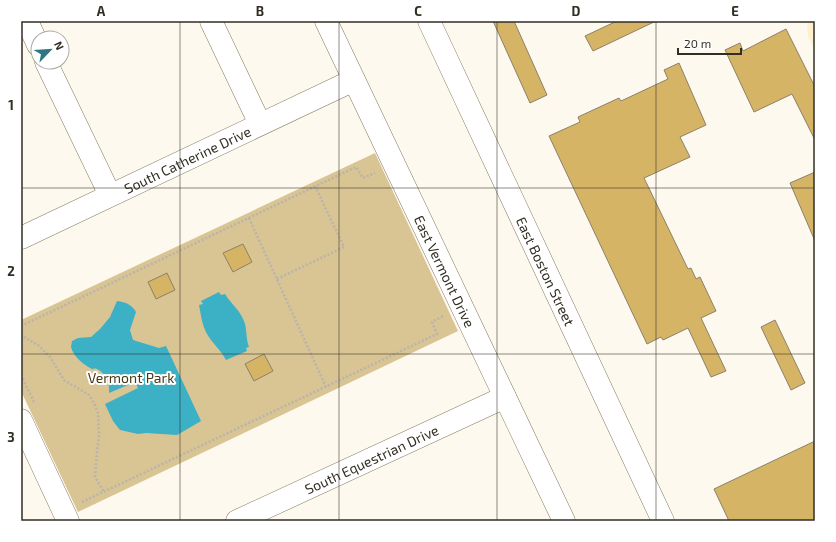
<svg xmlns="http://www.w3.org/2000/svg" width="836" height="542" viewBox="0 0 836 542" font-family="'Exo 2',sans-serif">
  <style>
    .built { fill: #feefcd }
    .green { fill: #d9c494 }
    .water { fill: #3cb0c5 }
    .building { fill: #d6b466; stroke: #8b8169 }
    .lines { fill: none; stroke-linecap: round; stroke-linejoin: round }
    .minor-casing { stroke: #867b64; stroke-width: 23 }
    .path { stroke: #b9b4aa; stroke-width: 2.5; stroke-dasharray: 2 2; stroke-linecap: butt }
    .minor { stroke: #fff; stroke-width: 22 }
    .grid { fill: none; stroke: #322e24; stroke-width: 1; stroke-opacity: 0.55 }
    .labels { text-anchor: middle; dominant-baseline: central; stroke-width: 4; stroke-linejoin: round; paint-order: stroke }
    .street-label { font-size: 14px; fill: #322e24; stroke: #fff }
    .park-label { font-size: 14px; fill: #473917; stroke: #fff }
    .neatline { fill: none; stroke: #322e24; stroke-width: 1.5 }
    .grid-label { font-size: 13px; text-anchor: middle; font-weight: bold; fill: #322e24 }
  </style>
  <rect width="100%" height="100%" fill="#fef9ee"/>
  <!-- built -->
  <path class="built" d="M807 21H815V51L808 36Z"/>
  <!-- green -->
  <path class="green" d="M375 153 458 331 78 512 21 391V320Z"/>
  <!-- water -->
  <g class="water">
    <path d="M219 292 221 295 225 294C231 304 242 312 245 324 247 332 246 339 249 347L246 348 247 351 226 360C221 350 212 343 207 334 202 325 201 315 199 305L203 304 201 301Z"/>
    <path d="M117 301C126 302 132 305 136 312L130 330 133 340 159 348 166 346 201 421 184 431 177 435 146 433 138 434 120 430 113 421 105 404 138 388 135 382 109 393C110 384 106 373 97 369 91 367 96 371 90 368 83 364 73 356 71 347 71 346 72 342 72 341L78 338 91 337 100 329 110 317Z"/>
  </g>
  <!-- building -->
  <g class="building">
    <path d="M493 21H514L547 95 530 103Z"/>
    <path d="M617 21H656L593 51 585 36Z"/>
    <path d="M786 29 815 87V140L792 94 754 112 725 50 740 43 743 51Z"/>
    <path d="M679 63 706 125 680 137 690 157 644 178 688 269 691 268 696 279 700 277 716 311 701 318 726 371 711 377 688 328 663 340 661 337 647 344 549 136 580 122 578 117 619 98 621 101 668 79 664 70Z"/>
    <path d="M815 172V241L790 183Z"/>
    <path d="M243 244 252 262 233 272 223 253Z"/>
    <path d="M167 273 175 290 156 299 148 282Z"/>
    <path d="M775 320 805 383 791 390 761 327Z"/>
    <path d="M264 354 273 371 254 381 245 364Z"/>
    <path d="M815 441V521H729L714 489Z"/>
  </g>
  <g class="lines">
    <!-- minor casing -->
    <g class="minor-casing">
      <g id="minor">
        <path d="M27 21 38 45"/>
        <path d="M211 21 260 124"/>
        <path id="s1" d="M326 21 564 521"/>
        <path id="s2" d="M429 21 663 521"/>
        <path d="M46 62 110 195"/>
        <path id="s3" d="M21 238 354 80"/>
        <path d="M21 420 68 521"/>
        <path id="s4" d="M237 521 505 397"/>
      </g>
    </g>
    <!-- path -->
    <g class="path">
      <path d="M249 218 326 387"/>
      <path d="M277 279 344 247 315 186"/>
      <path d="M21 326 356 167 363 178 375 173"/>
      <path d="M21 334 24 337 38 345 50 357 64 380 89 395 94 403 98 413 99 435 97 452 95 477 104 492"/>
      <path d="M21 375 34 402"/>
      <path d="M82 502 437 334 432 322 443 316"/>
    </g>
    <!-- minor -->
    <use href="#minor" class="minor"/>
  </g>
  <!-- grid -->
  <path class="grid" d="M180 21V521M339 21V521M497 21V521M656 21V521M21 188H815M21 354H815"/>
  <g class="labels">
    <!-- street labels -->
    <g class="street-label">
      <text stroke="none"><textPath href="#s3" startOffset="184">South Catherine Drive</textPath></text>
      <text stroke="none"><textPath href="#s1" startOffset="277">East Vermont Drive</textPath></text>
      <text stroke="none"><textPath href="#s2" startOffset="276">East Boston Street</textPath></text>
      <text stroke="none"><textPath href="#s4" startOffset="148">South Equestrian Drive</textPath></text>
    </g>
    <!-- park labels -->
    <g class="park-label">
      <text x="131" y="377">Vermont Park</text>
    </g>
  </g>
  <!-- border -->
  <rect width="836" height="542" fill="none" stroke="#ffffff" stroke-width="44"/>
  <!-- north arrow -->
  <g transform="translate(50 50) rotate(65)"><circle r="19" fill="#ffffff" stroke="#adaba7"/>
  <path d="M0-3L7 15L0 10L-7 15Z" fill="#2f7582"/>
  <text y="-6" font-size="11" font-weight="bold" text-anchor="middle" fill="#322e24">N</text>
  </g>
  <!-- scale -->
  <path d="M678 48v6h63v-6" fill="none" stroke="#322e24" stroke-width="2"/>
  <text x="684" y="48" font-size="12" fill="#322e24" stroke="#ffffff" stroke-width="3" paint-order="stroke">20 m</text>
  <rect x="22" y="22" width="792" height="498" class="neatline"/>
  <g class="grid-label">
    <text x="101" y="16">A</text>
    <text x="260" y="16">B</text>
    <text x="418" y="16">C</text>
    <text x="576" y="16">D</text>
    <text x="735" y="16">E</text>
    <text x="11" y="110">1</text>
    <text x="11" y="276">2</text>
    <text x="11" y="442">3</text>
  </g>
</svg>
